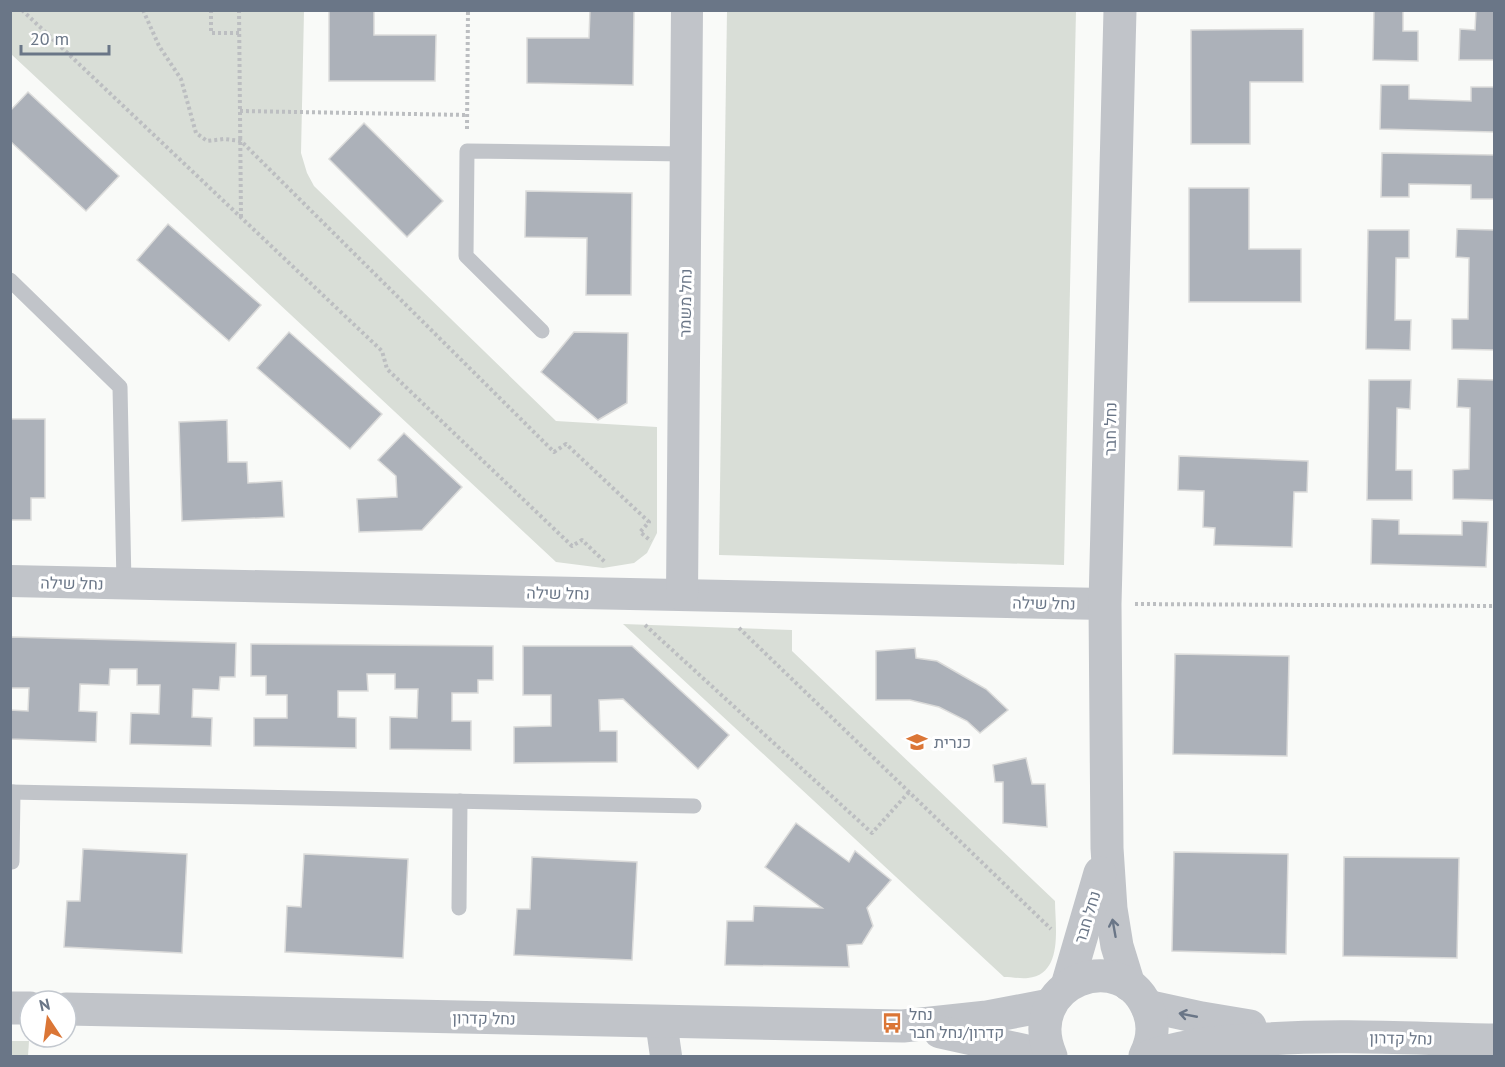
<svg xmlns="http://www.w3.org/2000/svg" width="1505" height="1067" viewBox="0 0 1505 1067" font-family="'PT Sans',Heebo,sans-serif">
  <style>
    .green { fill: #d9ded7 }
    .building { fill: #acb1b9; stroke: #dbdbda; stroke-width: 1.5 }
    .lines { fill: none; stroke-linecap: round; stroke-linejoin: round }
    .path { stroke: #bcbec1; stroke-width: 4; stroke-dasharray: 3 3; stroke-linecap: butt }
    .service { stroke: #c1c4c9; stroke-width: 15 }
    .minor { stroke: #c1c4c9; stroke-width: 32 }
    .tertiary { stroke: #c1c4c9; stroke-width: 33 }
    .oneway { stroke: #6a7687 }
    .labels { text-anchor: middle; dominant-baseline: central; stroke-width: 6; stroke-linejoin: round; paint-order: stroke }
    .street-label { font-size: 16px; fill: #6a7687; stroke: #fff }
    .poi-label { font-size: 16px; fill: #6a7687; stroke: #fff; text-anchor: start }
  </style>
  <rect width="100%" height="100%" fill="#f9faf8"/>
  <!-- green -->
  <g class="green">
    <path d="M10 11H304L301 153 307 173 314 186 556 421 657 427V533L647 553 634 563 603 568 556 562 11 54Z"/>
    <path d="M727 11H1076L1064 565 719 555Z"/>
    <path d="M623 624 792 630V651L1055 901C1055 926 1064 974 1028 978 1021 979 1012 977 1004 977Z"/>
    <path d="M11 1041H29L28 1056H11Z"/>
  </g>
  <!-- building -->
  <g class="building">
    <path d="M329 10H374V35H436L435 81H329Z"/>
    <path d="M590 10H634L633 85 527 83V38H589Z"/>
    <path d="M1374 10H1403V31H1418V61L1373 60Z"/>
    <path d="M1476 10H1494V60H1459L1460 29 1475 30Z"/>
    <path d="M1303 29V82H1250V144H1191V30Z"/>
    <path d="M1381 85H1409V99L1471 101V87H1494V132L1380 129Z"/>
    <path d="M28 92 119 176 86 211 10 141V111Z"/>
    <path d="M364 123 443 201 407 237 329 159Z"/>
    <path d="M1382 153 1494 155V199H1471V185L1409 184V197H1381Z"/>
    <path d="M1189 188H1249V249H1301V302H1189Z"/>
    <path d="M526 191 632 193 631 295H586L587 238 525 237Z"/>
    <path d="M168 224 261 305 229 341 137 260Z"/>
    <path d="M1457 229 1494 230V350L1452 349V319H1468L1469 258 1456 257Z"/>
    <path d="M1368 230H1409V258H1396L1395 320H1411L1410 350 1366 349Z"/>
    <path d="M289 332 382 414 350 449 257 368Z"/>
    <path d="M574 332 628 333 627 403 598 420 541 372Z"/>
    <path d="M1458 379 1494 380V500L1453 499V470L1469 469 1470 408 1457 407Z"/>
    <path d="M1369 380H1411L1410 409 1397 408 1396 470H1412V500H1367Z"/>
    <path d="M10 419H45V498H31V520H10Z"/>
    <path d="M227 420 228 462H247L248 483 282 481 284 517 182 521 179 422Z"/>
    <path d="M404 433 462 487 422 530 359 532 357 499 397 497 396 476 378 460Z"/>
    <path d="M1179 456 1308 461 1307 492H1294L1292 547 1214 545 1215 528 1203 527 1204 491 1178 490Z"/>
    <path d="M1372 519 1399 520V534L1462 535V521L1488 522 1486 567 1371 564Z"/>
    <path d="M10 637 236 643 235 677H220L219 690 193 689 192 717 212 718 211 746 130 744 131 713 159 714 160 685H137V669H110L109 685 80 684 79 711 97 712 96 742 10 739V710L28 711 29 688H10Z"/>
    <path d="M251 644 493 646V680H478V693H452V721H471V750L390 749V717L417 718 418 689H395V674H367L368 691H338V717L356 718V748L254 746V718H287V695H266V676H251Z"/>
    <path d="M523 646H632L729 735 698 769 623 699 599 700 600 731H617V762L514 763V727L551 726V695H523Z"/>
    <path d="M915 648 916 658 937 661 963 676 986 689 1008 710 980 733 967 721 939 707 910 700H876V651Z"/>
    <path d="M1175 654 1289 656 1287 756 1173 754Z"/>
    <path d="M1026 758 1032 784H1045L1047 827 1003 823V782H995L993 765Z"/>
    <path d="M796 823 849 862 855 851 891 880 867 908 873 926 862 944 847 945 849 967 725 965 727 921H753L754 906 822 908 765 867Z"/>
    <path d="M83 849 187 854 182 953 64 947 67 901H80Z"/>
    <path d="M1174 852 1288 854 1286 954 1172 951Z"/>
    <path d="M304 854 408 859 403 958 285 952 287 906 301 907Z"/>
    <path d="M532 857 637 862 632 960 514 955 517 909H530Z"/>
    <path d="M1344 857 1459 858 1457 958 1343 956Z"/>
  </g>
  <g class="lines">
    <!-- path -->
    <g class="path">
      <path d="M22 10 382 351 387 369 572 546 582 540 606 563"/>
      <path d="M143 10 159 46 181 79 196 133 207 141 224 139 241 141 554 452 566 444 649 522 640 532 651 541"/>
      <path d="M211 10V33H239"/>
      <path d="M239 10 241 217"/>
      <path d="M240 111 467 115"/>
      <path d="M467 129 468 10"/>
      <path d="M1135 604 1494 606"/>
      <path d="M645 625 872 833 909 792"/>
      <path d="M739 628 1051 929"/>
    </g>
    <!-- service -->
    <g class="service">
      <path d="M10 280 120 387 124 584"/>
      <path d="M542 331 466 256 467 151 686 154"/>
      <path d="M10 792 694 806"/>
      <path d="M12 862 13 792"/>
      <path d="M459 908 460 801"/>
    </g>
    <!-- minor -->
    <g class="minor">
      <path d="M10 581 1105 604"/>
      <path d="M682 595 687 10"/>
      <path d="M661 1021 666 1056"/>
    </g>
    <!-- tertiary -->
    <g class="tertiary">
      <path d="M1120 10 1105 604 1107 848 1111 909 1117 946 1129 985"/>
      <path d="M1067 986 1100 873"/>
      <path d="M1147 1006 1202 1018 1250 1026"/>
      <path d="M10 1008H30"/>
      <path d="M66 1009 903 1026 987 1017 1050 1005"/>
      <path d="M940 1032 1050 1056"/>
      <path d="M1051 1056C1019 983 1124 942 1149 1012 1155 1028 1152 1042 1145 1056"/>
      <path d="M1150 1056C1193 1043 1224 1041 1268 1039 1343 1034 1419 1039 1494 1040"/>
    </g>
  </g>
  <!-- one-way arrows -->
  <defs><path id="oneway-shaft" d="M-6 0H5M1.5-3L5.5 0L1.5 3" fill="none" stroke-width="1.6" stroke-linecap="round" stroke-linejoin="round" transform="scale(1.5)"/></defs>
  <g class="oneway">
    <use href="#oneway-shaft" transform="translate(1114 928) rotate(-100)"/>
    <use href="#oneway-shaft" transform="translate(1188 1015) rotate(-169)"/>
  </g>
  <!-- icons -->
  <defs>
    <g id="school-bare" transform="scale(1.62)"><path d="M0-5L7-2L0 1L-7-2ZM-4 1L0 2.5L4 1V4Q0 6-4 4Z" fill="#db7636" stroke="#fff" stroke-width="2.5" paint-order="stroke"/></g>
    <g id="bus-bare" transform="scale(1.62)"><path d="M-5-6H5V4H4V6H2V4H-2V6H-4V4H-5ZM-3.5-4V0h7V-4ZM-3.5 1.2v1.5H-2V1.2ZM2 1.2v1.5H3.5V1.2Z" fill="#db7636" stroke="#fff" stroke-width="2.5" paint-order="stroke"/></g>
  </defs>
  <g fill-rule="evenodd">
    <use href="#school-bare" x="917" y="742"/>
    <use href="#bus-bare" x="892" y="1023"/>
  </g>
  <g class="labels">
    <!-- street labels -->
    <g class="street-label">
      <text transform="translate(685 303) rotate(-89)">נחל משמר</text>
      <text transform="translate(1110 429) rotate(-89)">נחל חבר</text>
      <text transform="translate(72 583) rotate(1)">נחל שילה</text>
      <text transform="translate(558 593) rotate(1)">נחל שילה</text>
      <text transform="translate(1044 603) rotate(1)">נחל שילה</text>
      <text transform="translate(1087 917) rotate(-73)">נחל חבר</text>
      <text transform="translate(484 1018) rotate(1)">נחל קדרון</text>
      <text transform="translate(1401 1038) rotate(1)">נחל קדרון</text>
    </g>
    <!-- poi labels -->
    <g class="poi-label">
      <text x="934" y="742">כנרית</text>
      <text x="909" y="1014">נחל<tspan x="909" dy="18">קדרון/נחל חבר</tspan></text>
    </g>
  </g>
  <!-- border -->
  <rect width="1505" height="1067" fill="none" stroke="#6a7687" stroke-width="24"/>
  <!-- north arrow -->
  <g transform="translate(48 1019) rotate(347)"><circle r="28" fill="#ffffff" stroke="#c3c8cf" stroke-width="1.5"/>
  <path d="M0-4.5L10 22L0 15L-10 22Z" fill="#db7636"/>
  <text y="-9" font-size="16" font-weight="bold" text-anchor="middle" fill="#6a7687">N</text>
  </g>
  <!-- scale -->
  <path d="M21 45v9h88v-9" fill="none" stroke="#6a7687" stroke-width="3"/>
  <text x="30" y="45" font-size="18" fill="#6a7687" stroke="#ffffff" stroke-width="4.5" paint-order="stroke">20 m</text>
</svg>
